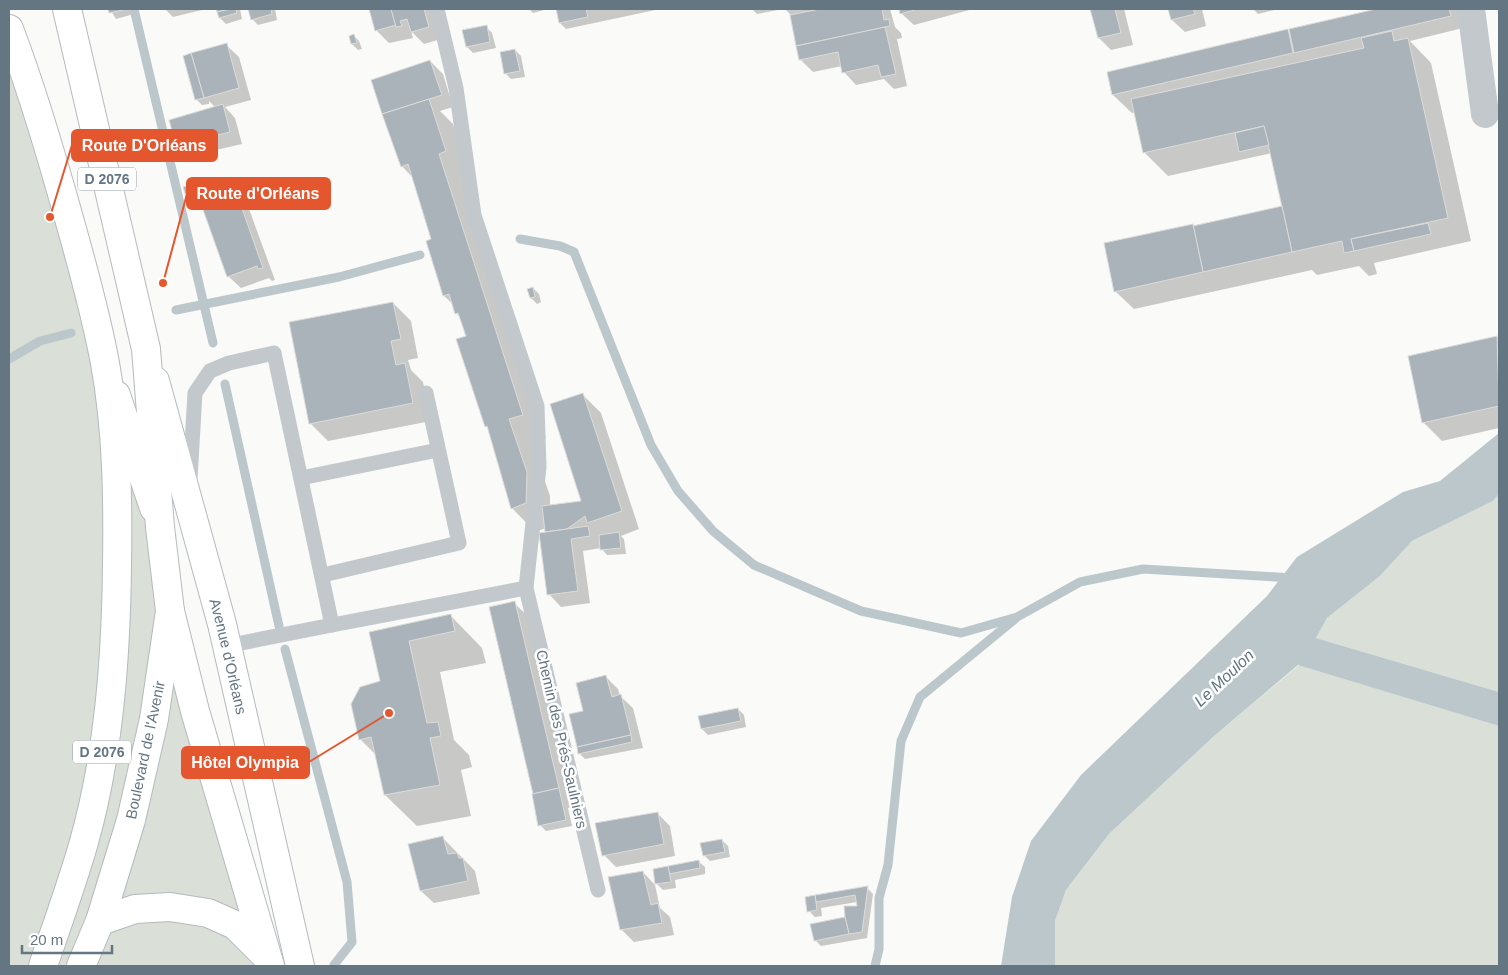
<svg xmlns="http://www.w3.org/2000/svg" width="1508" height="975" viewBox="0 0 1508 975" font-family="Helvetica,sans-serif">
  <style>
    .green { fill: #dadfd7 }
    .water { fill: #bbc7cb }
    .shadow { fill: #0003 }
    .lines { fill: none; stroke-linecap: round; stroke-linejoin: round }
    .stream { stroke: #bbc7cb; stroke-width: 9 }
    .building { fill: #aab3b9; stroke: #dcdcda }
    .secondary-casing { stroke: #b3babf; stroke-width: 30 }
    .primary-casing { stroke: #b5babe; stroke-width: 30 }
    .lane { stroke: #c3c8cc; stroke-width: 15 }
    .street { stroke: #c3c8cc; stroke-width: 28 }
    .secondary { stroke: #fff; stroke-width: 28 }
    .primary { stroke: #fff; stroke-width: 28 }
    .labels { text-anchor: middle; dominant-baseline: central; stroke-width: 5; stroke-linejoin: round; paint-order: stroke }
    .shield { fill: #fff; stroke: #939fa8; stroke-width: 1 }
    .shield-label { font-size: 14px; font-weight: bold; fill: #657683 }
    .street-label { font-size: 15px; fill: #657683; stroke: #fff }
    .water-label { font-size: 16px; font-style: italic; fill: #60757c; stroke: #fff }
    .leader { fill: none; stroke: #e4572e; stroke-width: 2 }
    .callout-dot { fill: #e4572e; stroke: #fff; stroke-width: 2 }
    .callout { fill: #e4572e; stroke: #e4572e; stroke-width: 2 }
    .callout-label { font-size: 16px; text-anchor: middle; font-weight: bold; fill: #fff }
  </style>
  <rect width="100%" height="100%" fill="#fafaf8"/>
  <!-- green -->
  <g class="green">
    <path d="M9 26 270 966H9Z"/>
    <path d="M1499 494V692L1316 638 1327 618 1380 576 1412 541 1493 501Z"/>
    <path d="M1299 665 1499 726V966H1055V921L1066 890 1109 834 1213 737Z"/>
  </g>
  <!-- water -->
  <path class="water" d="M1499 433V494L1493 501 1412 541 1380 576 1327 618 1316 638 1499 692V726L1298 665 1213 737 1109 834 1066 890 1055 921V966H1001L1012 897 1031 841 1081 775 1267 596 1297 557 1403 492 1440 481Z"/>
  <!-- shadow -->
  <g class="shadow">
    <path d="M110 9H133L134 14 116 19Z"/>
    <path d="M165 9H206L173 17Z"/>
    <path d="M217 9H240L242 19 226 24 220 18Z"/>
    <path d="M249 9H275L277 20 258 25 252 19Z"/>
    <path d="M370 9H430L441 39 424 44 411 31 413 38 389 43 377 31Z"/>
    <path d="M529 9H548L533 13Z"/>
    <path d="M557 9H660L566 29 560 23Z"/>
    <path d="M752 9H783L757 14Z"/>
    <path d="M785 9H816V11L826 9H890L895 27 901 33 902 38 897 39 907 86 894 89 884 79 856 85 844 72 842 66 813 72 800 59 791 15Z"/>
    <path d="M900 9H973L914 25 901 13Z"/>
    <path d="M1092 9H1124L1133 45 1111 50 1099 38Z"/>
    <path d="M1170 9H1202L1206 26 1185 32 1172 20Z"/>
    <path d="M1253 9H1278L1258 14Z"/>
    <path d="M1382 9H1458L1463 28 1410 41 1431 63 1471 241 1374 263 1377 274 1369 276 1359 266 1317 275 1312 270 1134 309 1115 291 1105 244 1282 207 1284 210 1272 153 1168 176 1145 153 1136 112 1132 113 1113 95 1287 31 1292 35 1290 30Z"/>
    <path d="M486 27 492 33 496 48 473 53 467 47 464 31Z"/>
    <path d="M353 35 359 41 362 49 358 50 352 44Z"/>
    <path d="M226 45 239 57 251 100 225 107 235 118 242 144 190 156 177 144 215 107 209 101V104L202 105 196 99Z"/>
    <path d="M515 50 521 56 525 77 511 79 505 73Z"/>
    <path d="M430 61 443 74 453 107 440 111 453 124 469 175 461 177 546 438 532 443 550 496V506L583 502V395L601 413 639 529 621 536 624 539 626 554 607 555 601 548 583 551 590 603 561 607 549 594 546 528 535 532 512 508 489 429 486 426 461 318 456 313 454 305 444 296 433 240 413 178 402 166Z"/>
    <path d="M193 185 199 191 203 204 240 191 252 204 254 208 249 209 275 280 272 281 269 278 241 288 228 276 203 205 195 208 189 202Z"/>
    <path d="M533 288 539 294 541 302 537 304 531 298Z"/>
    <path d="M393 303 411 321 418 358 408 360 411 370 423 382 431 421 328 441 310 423Z"/>
    <path d="M1497 337 1499 340V428L1442 441 1423 422Z"/>
    <path d="M514 603 533 621 577 806 568 808 572 826 546 831 540 825Z"/>
    <path d="M451 616 482 648 486 663 440 672 454 740 469 755 472 767 461 770 471 816 417 826 385 795 376 755 360 739 381 682 370 633Z"/>
    <path d="M605 676 618 689 620 696 633 708 643 748 585 759 579 753 584 712Z"/>
    <path d="M738 709 744 715 746 727 708 735 702 729Z"/>
    <path d="M657 813 670 826 675 856 616 867 604 855Z"/>
    <path d="M442 837 475 871 480 894 434 903 421 891 410 845Z"/>
    <path d="M722 840 728 846 730 857 710 861 704 855Z"/>
    <path d="M699 862 705 867V874L675 880 676 888 663 890 657 884 654 870Z"/>
    <path d="M643 872 655 885 660 908 670 917 674 935 634 942 621 929Z"/>
    <path d="M867 888 873 894 867 938 821 946 815 940 858 907 857 902 821 908 822 916 815 917 809 911 806 898Z"/>
  </g>
  <g class="lines">
    <!-- stream -->
    <g class="stream">
      <path d="M134 9 213 343"/>
      <path d="M520 239 560 246 574 252 651 445 678 491 713 531 754 565 861 611 961 633 1017 617 1080 582 1143 569 1293 578"/>
      <path d="M176 310 339 277 420 255"/>
      <path d="M9 359 40 341 71 333"/>
      <path d="M225 384 279 626"/>
      <path d="M285 649 347 882 352 942 334 965"/>
      <path d="M875 966 879 949V898L888 865 901 741 920 697 1015 619"/>
    </g>
  </g>
  <!-- building -->
  <g class="building">
    <path d="M108 9H128L109 13Z"/>
    <path d="M216 9H231L217 12Z"/>
    <path d="M231 9H236L237 13 219 18 217 12Z"/>
    <path d="M248 9H271L272 14 251 20Z"/>
    <path d="M369 9H391L396 25 375 31Z"/>
    <path d="M391 9H424L429 27 411 32 407 19 400 21 402 26 396 27Z"/>
    <path d="M556 9H586L588 17 559 23Z"/>
    <path d="M820 9H882L884 20 889 19 890 26 796 46 790 15Z"/>
    <path d="M899 9H918L900 14Z"/>
    <path d="M1090 9H1115L1121 33 1098 38Z"/>
    <path d="M1168 9H1193L1195 14 1171 20Z"/>
    <path d="M1376 9H1449L1451 16 1294 53 1289 29Z"/>
    <path d="M487 25 490 42 466 47 462 30Z"/>
    <path d="M885 27 896 74 881 77 878 65 842 73 838 52 799 60 796 46Z"/>
    <path d="M1288 29 1293 53 1112 95 1107 72Z"/>
    <path d="M1392 31 1394 41 1408 38 1448 218 1351 239 1354 251 1344 253 1342 241 1292 252 1264 126 1143 153 1131 99 1364 48 1361 38Z"/>
    <path d="M354 34 357 43 351 44 349 36Z"/>
    <path d="M227 43 239 88 204 98 191 53Z"/>
    <path d="M515 49 520 71 504 74 500 52Z"/>
    <path d="M191 53 204 98 195 100 183 56Z"/>
    <path d="M430 60 442 95 382 114 371 80Z"/>
    <path d="M429 99 446 151 439 154 523 415 509 419 527 472 526 503 511 509 487 426 485 427 456 339 466 336 458 313 455 314 449 294 443 296 426 241 431 239 408 164 401 167 382 114Z"/>
    <path d="M223 104 230 132 176 145 169 120Z"/>
    <path d="M1264 126 1269 145 1239 152 1235 133Z"/>
    <path d="M194 184 198 199 188 203 183 187Z"/>
    <path d="M240 190 242 195 238 197 263 268 258 269 257 266 227 277 201 204Z"/>
    <path d="M1282 206 1292 252 1203 272 1193 226Z"/>
    <path d="M1428 223 1431 234 1354 251 1351 239Z"/>
    <path d="M1193 224 1203 272 1114 292 1104 243Z"/>
    <path d="M533 287 535 297 530 298 527 289Z"/>
    <path d="M393 302 401 339 391 341 396 365 405 363 413 403 309 424 289 322Z"/>
    <path d="M1497 336 1499 406 1422 423 1408 356Z"/>
    <path d="M583 393 622 511 587 523 585 516 567 529 545 532 542 506 581 501 550 404Z"/>
    <path d="M588 526 590 536 571 539 578 591 547 595 539 533Z"/>
    <path d="M619 532 621 548 600 550 599 535Z"/>
    <path d="M515 601 559 788 533 794 489 607Z"/>
    <path d="M451 614 455 631 409 641 427 723 438 722 441 736 430 738 440 785 384 795 371 737 359 740 351 704 360 687 380 681 369 632Z"/>
    <path d="M606 675 612 697 621 694 631 735 577 747 569 714 583 711 576 683Z"/>
    <path d="M738 708 741 721 701 729 698 716Z"/>
    <path d="M631 735 632 742 578 754 577 747Z"/>
    <path d="M559 788 566 820 538 826 532 794Z"/>
    <path d="M658 812 664 844 602 856 595 823Z"/>
    <path d="M443 836 448 854 457 853 459 858H463L468 881 420 891 408 844Z"/>
    <path d="M722 839 725 852 703 856 700 843Z"/>
    <path d="M699 860 700 868 669 874 668 866Z"/>
    <path d="M668 866 671 882 655 884 653 869Z"/>
    <path d="M643 871 651 905 658 903 662 923 620 930 608 877Z"/>
    <path d="M868 886 862 932 849 934 845 917 844 906H857L855 895 816 902 815 895Z"/>
    <path d="M815 895 817 910 807 912 805 897Z"/>
    <path d="M845 917 849 934 814 941 810 924Z"/>
  </g>
  <g class="lines">
    <!-- secondary casing -->
    <g class="secondary-casing">
      <g id="secondary">
        <path id="s1" d="M155 381 222 624 300 966"/>
        <path d="M116 395 154 508"/>
        <path d="M170 611 195 711 270 966"/>
        <path d="M100 921 135 909 170 907 208 913 235 925 264 954"/>
      </g>
    </g>
    <!-- primary casing -->
    <g class="primary-casing">
      <g id="primary">
        <path d="M67 9 146 349 160 527 170 611 154 719 131 820 100 921 81 966"/>
        <path d="M9 29C33 92 52 157 70 222 83 268 96 315 105 363 117 429 118 498 117 565 116 658 109 753 84 842 72 884 57 925 43 966"/>
      </g>
    </g>
    <!-- lane -->
    <g class="lane">
      <path d="M437 9 456 88 474 215 537 406 539 467 526 588 598 890"/>
      <path d="M301 478 438 450"/>
      <path d="M190 479 195 393 210 371 229 363 274 353 332 625 226 646"/>
      <path d="M323 575 459 543 426 393"/>
      <path d="M332 625 526 588"/>
    </g>
    <!-- street -->
    <path class="street" d="M1471 9 1485 114"/>
    <!-- secondary -->
    <use href="#secondary" class="secondary"/>
    <!-- primary -->
    <use href="#primary" class="primary"/>
  </g>
  <g class="labels">
    <!-- shield labels -->
    <g class="shield">
      <rect x="78" y="167.5" width="58" height="23" rx="4"/>
      <rect x="73" y="740.5" width="58" height="23" rx="4"/>
    </g>
    <g class="shield-label">
      <text x="107" y="179">D 2076</text>
      <text x="102" y="752">D 2076</text>
    </g>
    <!-- street labels -->
    <g class="street-label">
      <text stroke="none"><textPath href="#s1" startOffset="285">Avenue d'Orléans</textPath></text>
      <text transform="translate(562 739) rotate(77)">Chemin des Prés-Saulniers</text>
      <text transform="translate(145 750) rotate(-78)">Boulevard de l'Avenir</text>
    </g>
    <!-- water labels -->
    <g class="water-label">
      <text transform="translate(1224 678) rotate(-43)">Le Moulon</text>
    </g>
  </g>
  <!-- callouts -->
  <path class="leader" d="M50 217L72 145M163 283L187 194M389 713L309 762"/>
  <g class="callout-dot">
    <circle cx="50" cy="217" r="5"/>
    <circle cx="163" cy="283" r="5"/>
    <circle cx="389" cy="713" r="5"/>
  </g>
  <g class="callout">
    <rect x="72" y="130" width="145" height="31" rx="5"/>
    <rect x="187" y="178" width="143" height="31" rx="5"/>
    <rect x="182" y="747" width="127" height="31" rx="5"/>
  </g>
  <g class="callout-label">
    <text x="144" y="151">Route D'Orléans</text>
    <text x="258" y="199">Route d'Orléans</text>
    <text x="245" y="768">Hôtel Olympia</text>
  </g>
  <!-- border -->
  <rect width="1508" height="975" fill="none" stroke="#657683" stroke-width="20"/>
  <!-- scale -->
  <path d="M22 945v8h90v-8" fill="none" stroke="#657683" stroke-width="2.5"/>
  <text x="30" y="945" font-size="15" fill="#657683" stroke="#ffffff" stroke-width="4" paint-order="stroke">20 m</text>
</svg>
